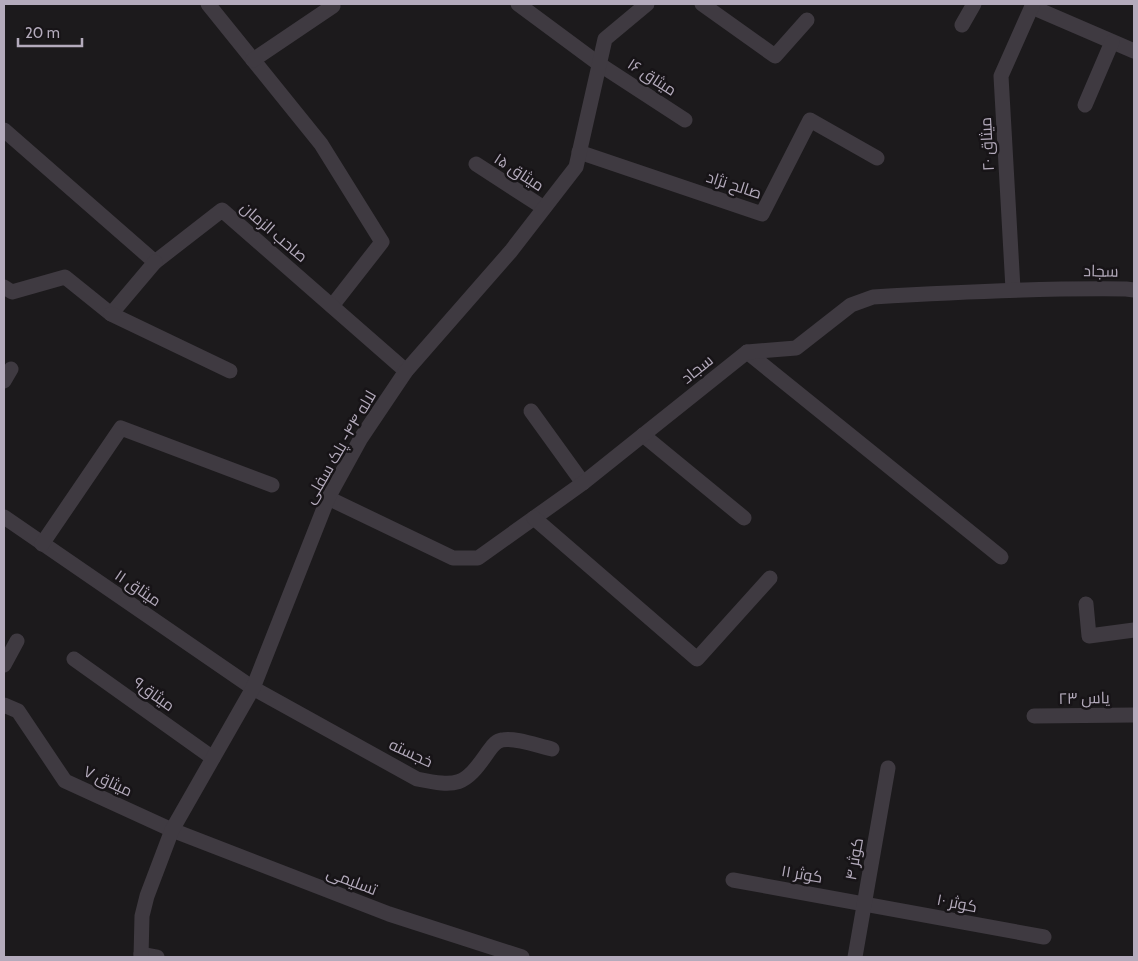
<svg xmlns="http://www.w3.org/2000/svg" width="1138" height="961" viewBox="0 0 1138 961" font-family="Cabin,Cairo,sans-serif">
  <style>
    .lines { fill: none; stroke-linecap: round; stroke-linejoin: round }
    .minor { stroke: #3f3a41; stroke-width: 15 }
    .labels { text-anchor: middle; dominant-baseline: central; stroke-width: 5; stroke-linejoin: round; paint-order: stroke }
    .street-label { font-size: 16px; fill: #b4abbc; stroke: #171417 }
  </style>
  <rect width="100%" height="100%" fill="#1c1a1c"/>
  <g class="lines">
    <!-- minor -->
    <g class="minor">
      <path d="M208 4 321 144 382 242 332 306"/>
      <path d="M518 4 599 64 685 120"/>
      <path d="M702 4 775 56 807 20"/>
      <path d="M1032 7 1134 51"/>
      <path d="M962 25 974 4"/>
      <path d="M253 60 333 6 331 4"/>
      <path d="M1085 105 1112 42"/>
      <path d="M4 130 155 262 222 210 406 371"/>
      <path d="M579 152 762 214 810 120 877 158"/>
      <path d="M476 164 544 208"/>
      <path d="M4 287 12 292 65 277 111 314 155 262"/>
      <path d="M1013 289 1001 76 1033 4"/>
      <path d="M111 314 230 371"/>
      <path d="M747 352 1001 557"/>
      <path d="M4 381 11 369"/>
      <path d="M531 411 583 483"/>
      <path d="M643 435 744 518"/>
      <path d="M328 498 453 558H478L583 483 747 352 796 348 851 305 873 297C957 292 1041 288 1126 289L1134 290"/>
      <path d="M4 517 253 688 417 779C457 787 464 787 488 752 492 747 495 741 502 740 515 737 538 746 552 749"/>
      <path d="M534 518 697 659 770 578"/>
      <path d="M42 544 121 428 272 485"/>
      <path d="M1086 604 1089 636 1134 630"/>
      <path d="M74 659 213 758"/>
      <path d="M4 665 17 641"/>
      <path d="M4 705 18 711 65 781 172 830 389 914 522 957"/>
      <path d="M1034 716 1134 715"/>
      <path d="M733 880 1044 937"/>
      <path d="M141 954 157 957"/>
      <path d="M141 957 142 916 147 896 172 830 253 688 328 498 361 438 406 371 511 251 576 167 605 39 647 4"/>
      <path d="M855 957 888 768"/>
    </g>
  </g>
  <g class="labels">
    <!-- street labels -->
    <g class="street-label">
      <text transform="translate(652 77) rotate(33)">میثاق ۱۶</text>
      <text transform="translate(987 144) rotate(-93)">میثاق ۲۰</text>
      <text transform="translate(519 172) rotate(33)">میثاق ۱۵</text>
      <text transform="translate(734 185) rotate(18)">صالح نژاد</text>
      <text transform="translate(274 232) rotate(41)">صاحب الزمان</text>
      <text transform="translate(1101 271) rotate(1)">سجاد</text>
      <text transform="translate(697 369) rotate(-39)">سجاد</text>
      <text transform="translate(340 447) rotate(-60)">لاله ۴۴- پلک سفلی</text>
      <text transform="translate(138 588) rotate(34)">میثاق ۱۱</text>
      <text transform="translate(154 694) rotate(36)">میثاق۹</text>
      <text transform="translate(1084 698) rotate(-1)">یاس ۲۳</text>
      <text transform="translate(411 753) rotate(25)">خجسته</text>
      <text transform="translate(108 781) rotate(25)">میثاق ۷</text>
      <text transform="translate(854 859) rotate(-80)">کوثر ۴</text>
      <text transform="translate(802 874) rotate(10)">کوثر ۱۱</text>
      <text transform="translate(352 881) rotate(21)">تسلیمی</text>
      <text transform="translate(957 903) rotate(11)">کوثر ۱۰</text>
    </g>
  </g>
  <!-- border -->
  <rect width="1138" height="961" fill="none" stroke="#b4abbc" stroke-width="10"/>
  <!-- scale -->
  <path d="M18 38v8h64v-8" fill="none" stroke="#b4abbc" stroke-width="2.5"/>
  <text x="25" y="38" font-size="15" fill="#b4abbc" stroke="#171417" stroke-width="4" paint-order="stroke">20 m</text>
</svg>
